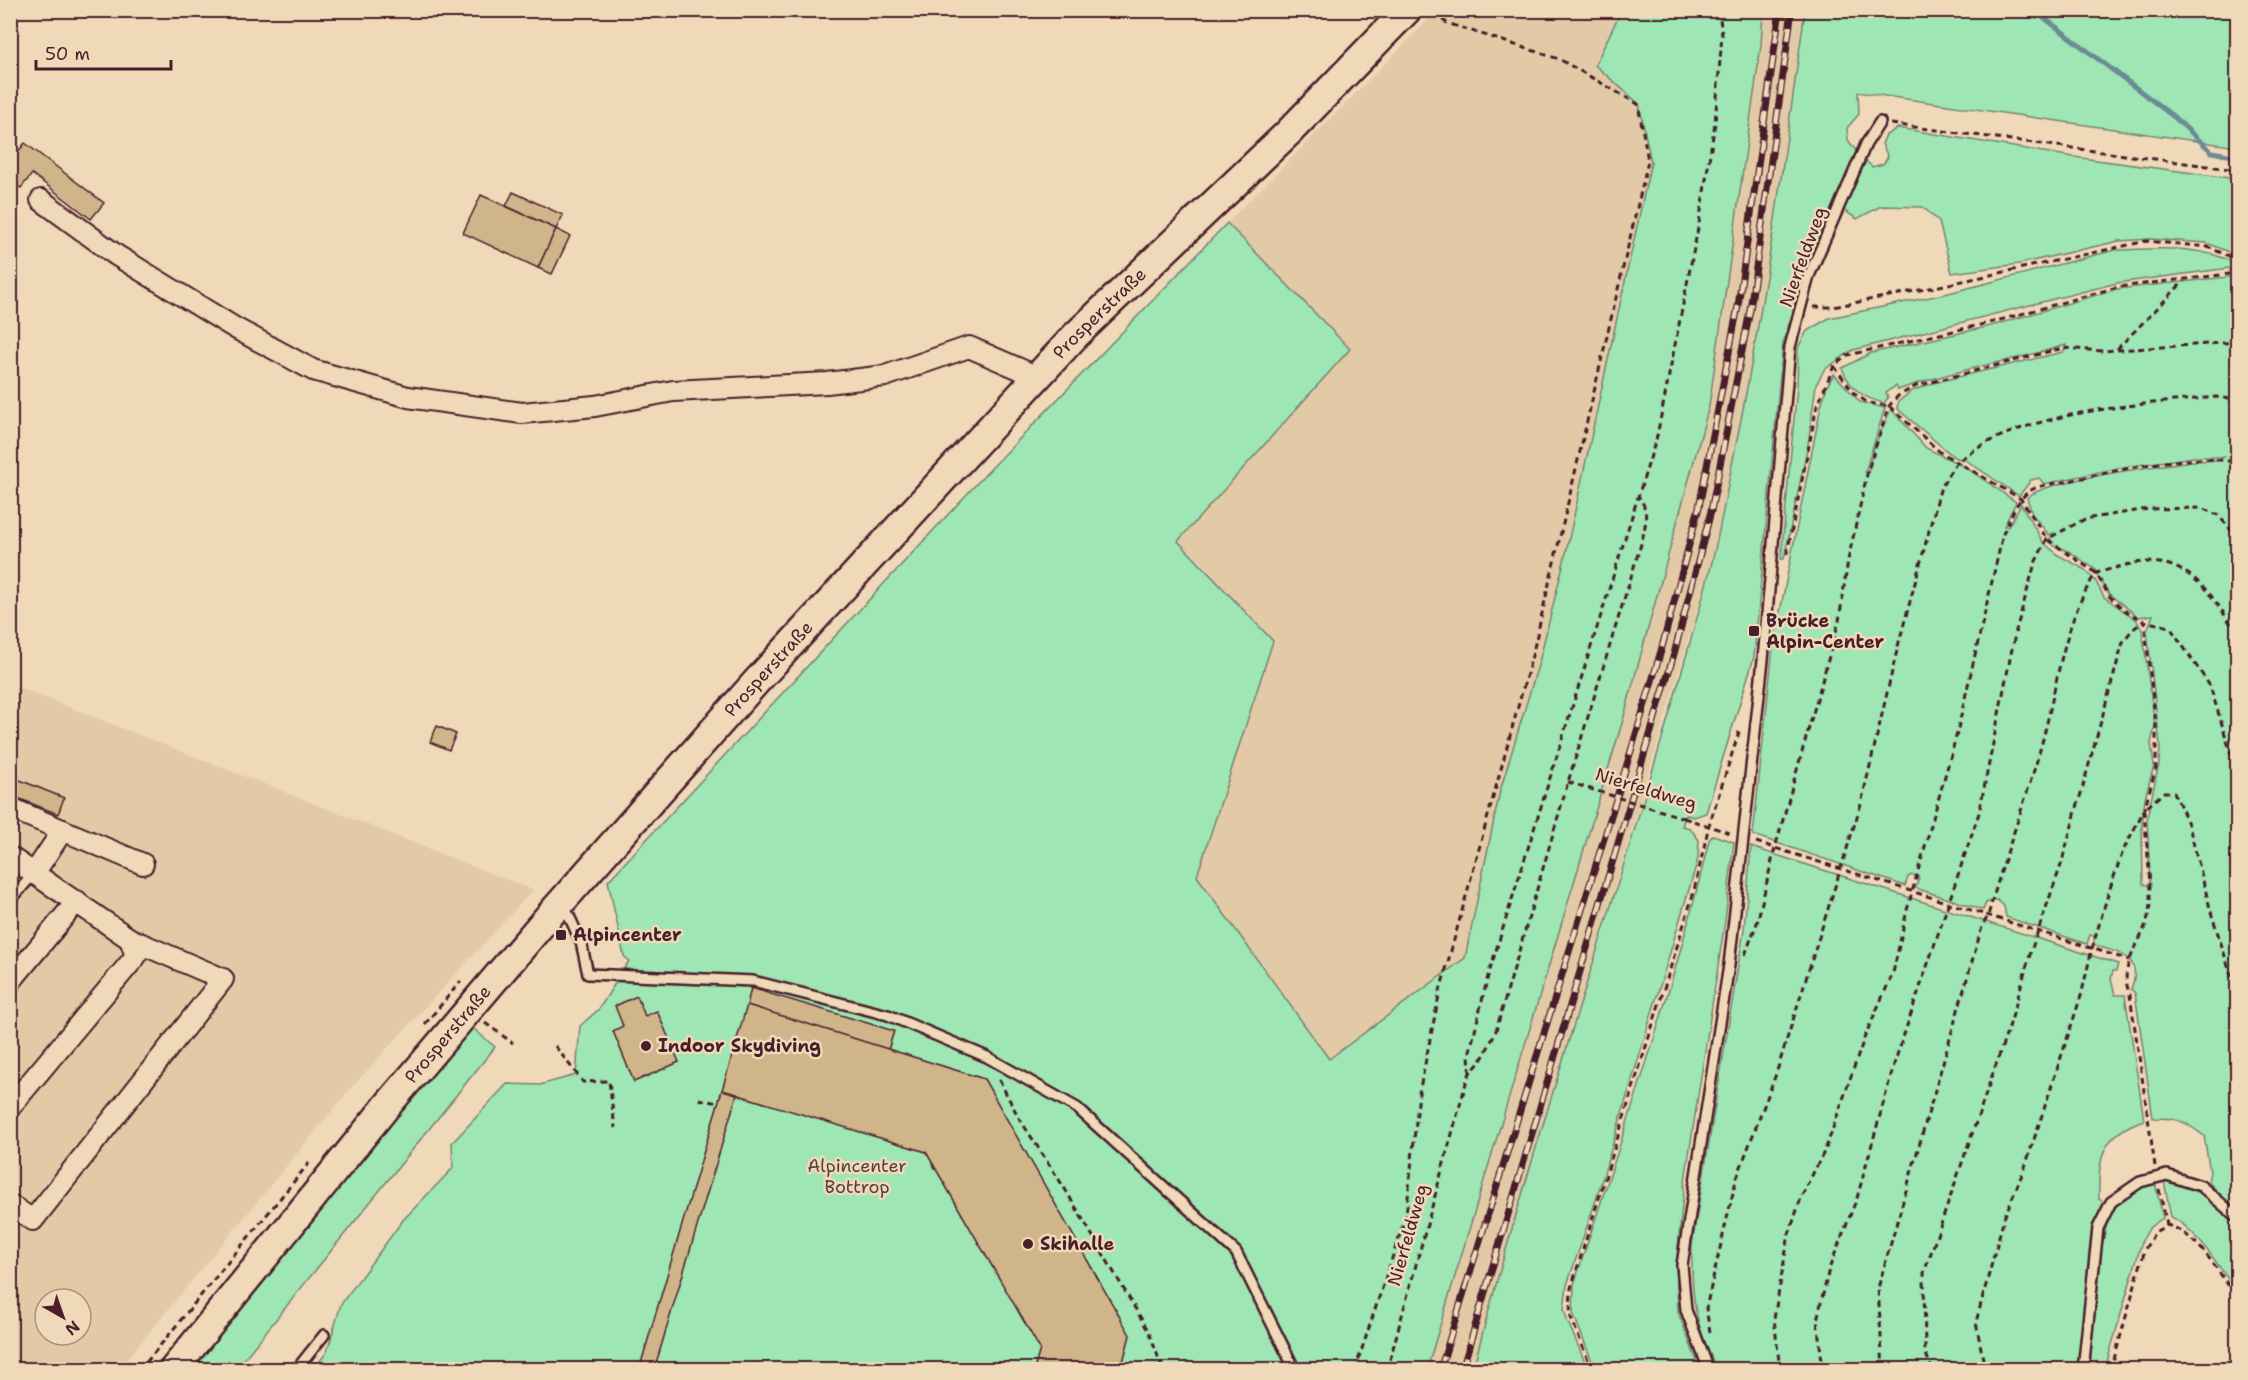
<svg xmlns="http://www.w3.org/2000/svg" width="2248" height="1380" viewBox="0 0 2248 1380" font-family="'Shantell Sans',sans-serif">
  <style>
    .built { fill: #e3caa7; fill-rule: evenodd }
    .green { fill: #9ee6b4; stroke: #748270; stroke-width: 1.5 }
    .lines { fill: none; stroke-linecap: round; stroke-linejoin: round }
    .stream { stroke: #6c8b95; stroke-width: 5 }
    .building { fill: #d0b58a; stroke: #4a1f2b; stroke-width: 1.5 }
    .service-casing { stroke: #4a1f2b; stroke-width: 14 }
    .minor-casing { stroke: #4a1f2b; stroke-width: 24 }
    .secondary-casing { stroke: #4a1f2b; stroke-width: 32 }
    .path { stroke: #4a1f2b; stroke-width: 3; stroke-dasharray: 6 4.5; stroke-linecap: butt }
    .service { stroke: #efd9b8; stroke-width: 9 }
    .minor { stroke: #efd9b8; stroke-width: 20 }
    .secondary { stroke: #efd9b8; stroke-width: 27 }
    .rail-casing { stroke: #4a1f2b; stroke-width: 7 }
    .rail { stroke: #efd9b8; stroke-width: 4.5; stroke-dasharray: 14; stroke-linecap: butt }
    .path-bridge { stroke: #4a1f2b; stroke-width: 3; stroke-dasharray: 6 4.5; stroke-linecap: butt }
    .poi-dot { fill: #4a1f2b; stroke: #efd9b8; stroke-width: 2 }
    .labels { text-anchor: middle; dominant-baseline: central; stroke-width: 5; stroke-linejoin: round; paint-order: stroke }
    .street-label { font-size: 18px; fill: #4a1f2b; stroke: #efd9b8 }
    .poi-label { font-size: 18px; font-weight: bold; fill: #4a1f2b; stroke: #efd9b8; text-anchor: start }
    .park-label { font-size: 18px; fill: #573d40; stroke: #efd9b8 }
  </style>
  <rect width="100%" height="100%" fill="#efd9b8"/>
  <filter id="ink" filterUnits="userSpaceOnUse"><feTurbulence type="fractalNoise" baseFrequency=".0167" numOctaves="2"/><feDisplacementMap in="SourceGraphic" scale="12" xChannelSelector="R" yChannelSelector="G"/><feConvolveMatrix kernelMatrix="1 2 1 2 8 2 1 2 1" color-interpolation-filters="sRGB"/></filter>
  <g filter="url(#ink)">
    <!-- built -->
    <g class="built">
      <path d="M1437 11H1621L1595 65 1639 104 1651 162 1565 557 1539 662 1500 791 1465 958 1329 1059 1197 876 1273 641 1178 542 1350 349 1227 223Z"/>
      <path d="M1763 11H1805L1773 247 1743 415 1711 563 1554 1093 1509 1236 1473 1369 1427 1370 1623 720 1761 45Z"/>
      <path d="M10 684 533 890 351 1088 119 1369H11ZM45 1299H81V1335H45Z"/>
    </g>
    <!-- green -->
    <g class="green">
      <path d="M1621 11H1763L1761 45 1709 406 1623 720 1427 1369 313 1370 327 1352 341 1304 403 1220 453 1168 452 1143 507 1084 540 1085 576 1075 580 1026 599 1009 629 961 624 956 608 881 981 479 1227 223 1350 349 1178 541 1273 641 1197 876 1329 1059 1465 958 1500 791 1539 662 1565 557 1651 162 1639 104 1595 65Z"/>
      <path d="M1805 11H2237V147L1858 92 1859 114 1847 128 1848 140 1857 152 1811 256 1783 343 1754 657 1706 813 1694 817 1686 815 1682 826 1690 828 1699 840 1698 859 1596 1200 1567 1285 1564 1309 1567 1320 1588 1369H1473C1544 1099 1639 836 1711 566 1719 534 1725 501 1731 469 1763 317 1783 164 1805 11Z"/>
      <path d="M1898 128 2074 157 2237 179V255L2207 243 2150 239 2119 241 2019 264 1952 273 1939 222 1923 207 1881 206 1857 219 1843 210 1866 161 1872 167 1883 164 1888 157 1882 144 1886 135Z"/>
      <path d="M2115 250C2156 249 2200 244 2237 264V267L2117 283 1853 350 1824 370 1816 385 1808 445 1784 559H1781L1797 387 1798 348 1807 331 1829 318 1945 294Z"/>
      <path d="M2237 276 2238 438 2233 450 2238 451 2237 1213 2208 1181 2210 1172 2204 1136C2185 1121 2178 1118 2153 1118L2135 993 2131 989C2144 956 2119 953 2094 945V936L2090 935 2087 944 2006 917 2004 906 1997 900 1986 903 1983 910 1915 888 1919 878 1912 875 1908 877 1905 886 1753 835 1773 647 1821 406 1827 386 1834 374 1860 402 1885 408 1865 472H1868L1874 447 1891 409 1926 448 1965 467 2016 502 2004 526 2008 527 2021 504 2043 542 2058 555 2084 569 2095 580 2104 597 2136 619 2142 630 2155 725 2151 743 2154 766 2145 798 2142 825 2143 884 2150 886 2147 818 2159 764 2160 745 2147 631 2153 615 2139 617 2110 595 2099 580 2096 570 2070 552 2054 546 2050 539 2053 533 2049 535 2032 514 2027 498C2041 480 2164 465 2192 461 2203 460 2215 462 2224 457H2193L2118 468 2044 484 2039 478 2031 480 2019 496 1967 461 1954 457 1900 411 1897 407 1899 401 1912 391 1933 383 2063 352 2066 345C2010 362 1952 370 1898 390L1896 386 1886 392 1888 398 1884 403C1863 398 1850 389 1842 368L1871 353 1991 326 2117 289Z"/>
      <path d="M1713 835 1734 842 1725 921 1684 1187 1676 1266 1678 1312 1700 1369H1595L1573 1313 1574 1284C1622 1137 1674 990 1709 840Z"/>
      <path d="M1751 847 2118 964 2116 971H2113L2111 978 2115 995H2125L2144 1120C2101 1134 2098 1159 2099 1199L2105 1203 2096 1227 2079 1369 1717 1370C1694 1323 1691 1297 1692 1245L1744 930Z"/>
      <path d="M469 1025 495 1047 236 1369 192 1370Z"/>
      <path d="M2176 1180 2196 1189 2237 1226V1292C2222 1271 2195 1227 2171 1217L2164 1181Z"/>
      <path d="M2155 1182 2163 1218 2150 1227 2142 1241 2105 1369 2090 1370C2093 1336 2097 1234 2113 1210 2123 1196 2139 1188 2155 1182Z"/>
    </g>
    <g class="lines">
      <!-- stream -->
      <path class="stream" d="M2034 10 2174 117 2212 152 2238 157"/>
    </g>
    <!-- building -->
    <g class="building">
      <path d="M25 143 104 203 91 219 32 174 21 188 10 180V162Z"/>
      <path d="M513 192 563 215 556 229 506 206Z"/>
      <path d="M481 195 556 229 538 268 463 233Z"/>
      <path d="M556 229 570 236 552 274 538 268Z"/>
      <path d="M437 726 456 734 449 750 430 742Z"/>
      <path d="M10 776 64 798 58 814 10 795Z"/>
      <path d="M751 988 894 1031 888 1050 747 1005Z"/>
      <path d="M637 996 645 1016 657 1011 679 1062 634 1082 613 1031 623 1026 615 1006Z"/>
      <path d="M747 1005 984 1079 1130 1335 1121 1370H1034L1040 1349 926 1152 722 1090Z"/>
      <path d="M722 1090 737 1094 654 1370H639Z"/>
    </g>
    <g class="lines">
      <!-- service casing -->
      <g class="service-casing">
        <g id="service">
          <path d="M10 901 35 872"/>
          <path d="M563 903 581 942 588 974 753 981 888 1015 987 1057 1077 1108 1236 1252 1295 1370"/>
          <path d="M296 1370 324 1335"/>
          <path d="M1709 1370 1686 1310 1682 1265 1729 965 1763 660 1790 347 1809 276 1866 144 1880 122"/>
          <path d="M2083 1370 2098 1228 2111 1202 2140 1182 2167 1175 2201 1186 2238 1218"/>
        </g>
      </g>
      <!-- minor casing -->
      <g class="minor-casing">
        <g id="minor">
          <path d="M41 200 116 255 235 328 313 370 408 397 522 413 595 406 673 391 827 383 885 376 969 347 1038 377"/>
          <path d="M10 808 143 864"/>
          <path d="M10 857 130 939 136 956 10 1107"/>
          <path d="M35 872 63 830"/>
          <path d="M10 982 77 901"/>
          <path d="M10 1205 33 1220 223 979 130 939"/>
        </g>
      </g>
      <!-- secondary casing -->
      <g class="secondary-casing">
        <g id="secondary">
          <path id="s1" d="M173 1370 386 1107 541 925 756 682 1075 336 1288 133 1407 10"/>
        </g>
      </g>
      <!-- path -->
      <g class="path">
        <path d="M1891 124 2238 170"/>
        <path d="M1814 307H1833L1935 287 2147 241 2208 247 2238 260"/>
        <path d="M2117 349 2184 281"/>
        <path d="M1834 366 1854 393 1868 403 1889 406 1940 452 2021 499 2047 539 2096 573 2109 596 2124 610 2144 621 2156 724V768L2144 810 2123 851 2108 894 2092 949 2081 996 2025 1167 2004 1218 1976 1322 1985 1370"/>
        <path d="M1787 554 1817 406 1834 366 1848 355 1993 322 2117 287 2238 273"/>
        <path d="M1684 818 1730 833"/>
        <path d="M1756 842 2129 960"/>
        <path d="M1745 955 1757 923 1775 848 1839 621 1848 560 1868 470 1889 406 1898 396 1916 386 2063 348 2103 351 2238 342"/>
        <path d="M485 1023 513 1043"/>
        <path d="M425 1024 461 981"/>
        <path d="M555 1046 583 1082 609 1081 615 1128"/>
        <path d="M1470 1073 1469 1055 1488 976 1657 436 1699 223 1715 123 1722 35 1719 10"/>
        <path d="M999 1080 1019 1118 1065 1189 1149 1332 1163 1370"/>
        <path d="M699 1099 718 1103"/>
        <path d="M2155 1166 2130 995C2117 965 2141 946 2148 917 2154 896 2145 835 2144 810L2164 792H2174L2189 826 2211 912 2238 997"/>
        <path d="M2159 1189 2167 1225"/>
        <path d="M1710 1332 1706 1308 1736 1180 1776 1074 1861 804 1898 646 1940 490C1945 481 1951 467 1960 460 2024 410 2137 405 2216 397L2238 400"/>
        <path d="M140 1370 309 1163"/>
        <path d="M1355 1370 1406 1216 1419 1093 1440 991 1533 652 1648 161 1638 104 1559 59 1447 23 1429 11"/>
        <path d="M1387 1370 1466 1083 1470 1073 1481 1061 1495 1034 1568 782 1641 544C1645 528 1650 511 1639 497"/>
        <path d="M1592 1370 1570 1315 1571 1288 1693 895 1709 825 1740 729"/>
        <path d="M1780 1370 1774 1318 1789 1234 1802 1195 1826 1148 1865 1036 1893 973 1907 910 1956 737 2003 534C2010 519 2017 497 2033 489 2043 484 2059 483 2069 481 2115 471 2193 451 2238 463"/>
        <path d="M1823 1370 1817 1320 1829 1269 1857 1198 1895 1061 1979 813 2015 634 2035 563 2047 539 2085 519 2148 509 2202 508 2218 515 2238 538"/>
        <path d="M1883 1370 1878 1288 1982 927 1988 916C2003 860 2024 806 2040 750 2057 691 2061 626 2096 573 2113 569 2134 561 2151 562 2196 564 2216 602 2238 635"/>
        <path d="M1932 1370 1925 1351 1924 1273 2011 1021 2031 951 2061 865 2123 642 2132 630 2144 621 2170 627 2210 686 2238 776"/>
        <path d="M2111 1370 2145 1249 2155 1232 2167 1225C2200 1235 2217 1272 2238 1298"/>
      </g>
      <!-- service -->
      <use href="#service" class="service"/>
      <!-- minor -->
      <use href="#minor" class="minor"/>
      <!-- secondary -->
      <use href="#secondary" class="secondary"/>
      <!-- rail casing -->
      <g class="rail-casing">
        <g id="rail">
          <path d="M1440 1370 1627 764 1661 651 1699 507 1738 306 1780 10"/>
          <path d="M1462 1370 1674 654 1711 511 1750 310 1792 10"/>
        </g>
      </g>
      <!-- rail -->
      <use href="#rail" class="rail"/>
      <!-- path-bridge -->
      <path class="path-bridge" d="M1568 782 1684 818"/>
    </g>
  </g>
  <!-- markers -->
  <g class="poi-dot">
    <rect x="1748" y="625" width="12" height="12" rx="3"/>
    <rect x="555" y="929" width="12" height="12" rx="3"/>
    <circle cx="646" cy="1046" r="6"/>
    <circle cx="1028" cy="1244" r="6"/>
  </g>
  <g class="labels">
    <!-- street labels -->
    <g class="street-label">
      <text transform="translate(1803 257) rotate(-70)">Nierfeldweg</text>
      <text stroke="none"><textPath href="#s1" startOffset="1406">Prosperstraße</textPath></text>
      <text stroke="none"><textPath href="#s1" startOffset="920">Prosperstraße</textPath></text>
      <text transform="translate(1646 789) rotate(17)">Nierfeldweg</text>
      <text stroke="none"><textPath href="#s1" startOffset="434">Prosperstraße</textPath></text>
      <text transform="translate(1408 1235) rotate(-74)">Nierfeldweg</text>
    </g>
    <!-- poi labels -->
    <g class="poi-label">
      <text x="1766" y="621">Brücke<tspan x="1766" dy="21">Alpin-Center</tspan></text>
      <text x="573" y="935">Alpincenter</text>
      <text x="658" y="1046">Indoor Skydiving</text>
      <text x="1040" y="1244">Skihalle</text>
    </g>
    <!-- park labels -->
    <g class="park-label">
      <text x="857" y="1166">Alpincenter<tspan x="857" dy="21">Bottrop</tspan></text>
    </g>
  </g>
  <!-- margin -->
  <rect width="2248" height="1380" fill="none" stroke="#efd9b8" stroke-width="36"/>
  <rect x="18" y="18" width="2212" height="1344" fill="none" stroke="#4a1f2b" stroke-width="2" filter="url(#ink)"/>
  <!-- north arrow -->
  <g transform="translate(63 1317) rotate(140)"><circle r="28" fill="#efd9b8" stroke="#ad8f80" stroke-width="1.5"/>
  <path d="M0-4.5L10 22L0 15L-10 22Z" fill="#4a1f2b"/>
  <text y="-9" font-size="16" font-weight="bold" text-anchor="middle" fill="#4a1f2b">N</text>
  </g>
  <!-- scale -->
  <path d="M36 60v9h135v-9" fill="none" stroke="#4a1f2b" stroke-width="3"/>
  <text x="45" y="60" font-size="18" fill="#4a1f2b" stroke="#efd9b8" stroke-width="4.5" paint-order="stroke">50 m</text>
</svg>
